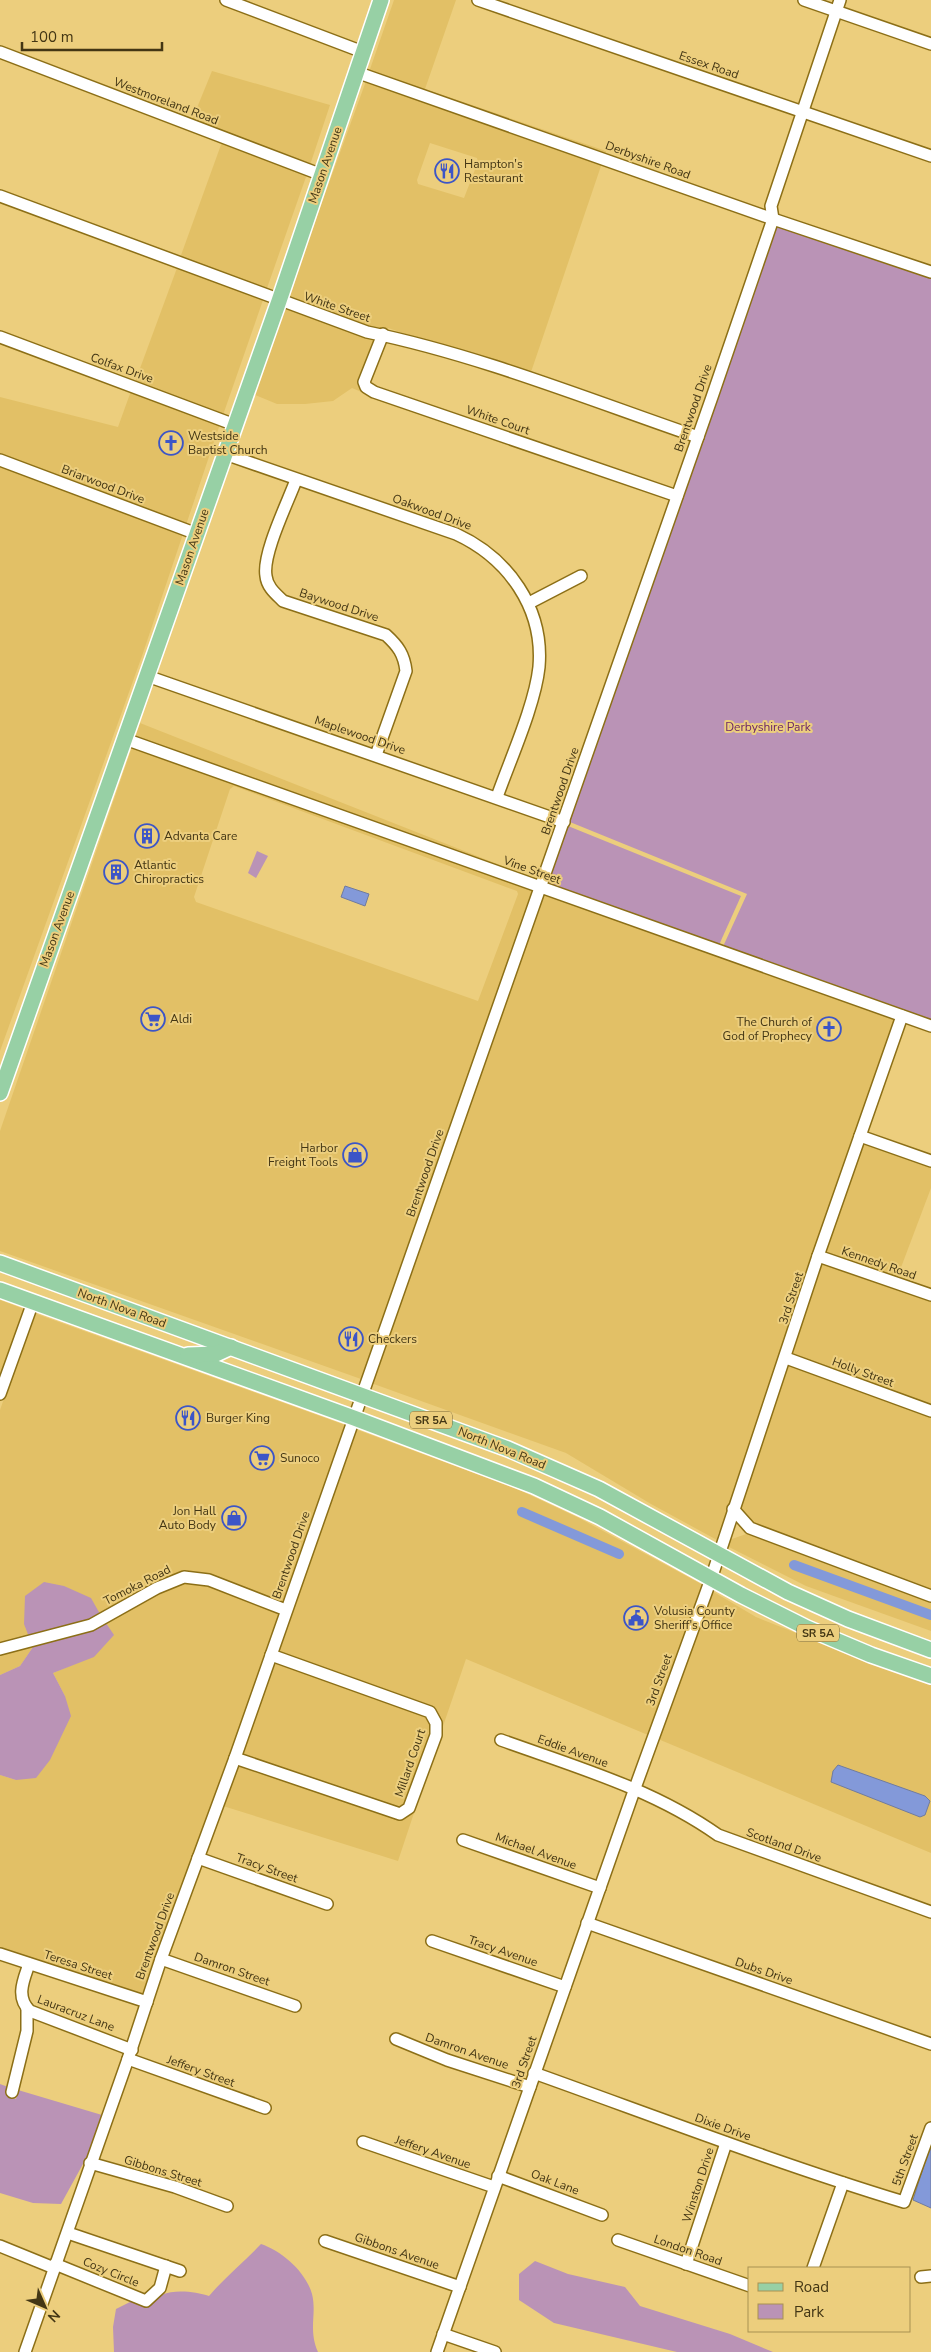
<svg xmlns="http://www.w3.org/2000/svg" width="931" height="2352" viewBox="0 0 931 2352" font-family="'Nunito Sans',sans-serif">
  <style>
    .built { fill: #e2c066; fill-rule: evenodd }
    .green { fill: #ba93b6 }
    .water { fill: #8399d9; stroke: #707b9e }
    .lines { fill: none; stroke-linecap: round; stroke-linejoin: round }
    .canal { stroke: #8399d9; stroke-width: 10 }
    .minor-casing { stroke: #8c6f17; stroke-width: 14 }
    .major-casing { stroke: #fff; stroke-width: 18 }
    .minor { stroke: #fff; stroke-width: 11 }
    .major { stroke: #97d0a5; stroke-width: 15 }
    .labels { text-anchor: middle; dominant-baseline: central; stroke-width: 4; stroke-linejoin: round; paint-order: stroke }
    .shield { fill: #ecce7d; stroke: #766434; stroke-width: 1 }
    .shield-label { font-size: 11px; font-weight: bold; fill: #433614 }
    .street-label { font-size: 12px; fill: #433614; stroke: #ecce7d }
    .poi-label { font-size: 12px; fill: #433614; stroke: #ecce7d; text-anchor: start }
    .park-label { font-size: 12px; fill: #6b2768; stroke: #ecce7d }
  </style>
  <rect width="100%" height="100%" fill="#ecce7d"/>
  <!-- built -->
  <g class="built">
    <path d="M394 0H456L425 89 606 151 605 154 369 72Z"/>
    <path d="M212 71 330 105 310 165 192 120Z"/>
    <path d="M366 81 602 163 530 375 388 328 386 330 380 328 375 329 287 299ZM430 143 477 158 478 162 464 198 418 184 417 180Z"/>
    <path d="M222 142 307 174 266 291 180 258Z"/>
    <path d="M177 268 263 300 223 415 135 382Z"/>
    <path d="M284 308 375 339 364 393 352 388 333 401 305 404H277L253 394Z"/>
    <path d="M131 391 220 424 186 525 0 455V397L118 427Z"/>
    <path d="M0 465 183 534 142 656 0 1051Z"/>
    <path d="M140 723 538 880V881L135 738Z"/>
    <path d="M132 747 534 890 361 1379 0 1251V1131ZM234 786 517 891 518 894 478 1001 196 902 194 897 230 789Z"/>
    <path d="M544 894 896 1019 814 1250 781 1356 729 1506 726 1508 727 1509 720 1532 718 1533 717 1540 651 1504 566 1453 371 1383Z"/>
    <path d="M864 1142 931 1166V1188L897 1278 825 1253Z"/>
    <path d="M822 1263 931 1300V1406L792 1356Z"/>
    <path d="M0 1300 24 1309 0 1378Z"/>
    <path d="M34 1313 345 1425 283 1604 184 1572 100 1614 29 1637 0 1644V1410Z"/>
    <path d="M789 1365 931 1416V1590L754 1524 739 1509Z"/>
    <path d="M355 1429 515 1488 579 1518 703 1585 648 1735 466 1659 441 1732V1722L278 1652Z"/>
    <path d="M749 1533 931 1601V1631L806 1586 727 1546 729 1540Z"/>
    <path d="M185 1583 208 1585 280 1613 232 1751 157 1953 143 1995 0 1949V1775L16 1780 65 1696 53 1673 94 1656 113 1635 106 1623 160 1593Z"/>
    <path d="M712 1591 756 1617 829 1646 931 1682V1853L658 1739Z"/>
    <path d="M33 1647 20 1666 0 1675V1654Z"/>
    <path d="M274 1661 427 1716 431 1724V1733L405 1805 398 1809 242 1755Z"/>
    <path d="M238 1764 398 1819H403L414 1811 423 1786 398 1861 223 1806Z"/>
  </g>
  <!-- green -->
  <g class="green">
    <path d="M773 219 931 272V1026L721 951 747 894 565 820Z"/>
    <path d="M568 826 741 896 719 945 548 884Z"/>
    <path d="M257 851 268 856 256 878 248 873Z"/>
    <path d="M44 1582 64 1586 91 1598 100 1614 88 1620 29 1637 24 1624 25 1596Z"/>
    <path d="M106 1623 114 1635 94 1657 53 1673 65 1696 71 1716 50 1760 36 1778 16 1780 0 1775V1675L20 1666 33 1647 93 1630Z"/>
    <path d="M0 2084 8 2087 6 2095 16 2099 18 2090 102 2115 89 2153 61 2204 33 2203 0 2193Z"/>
    <path d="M261 2244C282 2251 306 2272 312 2294 317 2314 308 2330 318 2352H114L113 2327 116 2309 132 2301 149 2305C153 2302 157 2296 162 2295 175 2289 196 2292 209 2296 225 2277 244 2262 261 2244Z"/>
    <path d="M535 2261 568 2274 625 2287 640 2306 730 2334 773 2352H677L554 2323 519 2300V2274Z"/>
  </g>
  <!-- water -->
  <g class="water">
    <path d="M345 886 369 894 365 906 341 897Z"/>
    <path d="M838 1765 925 1796 930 1801 925 1815 920 1817 831 1782 833 1771Z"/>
    <path d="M931 2143V2208L913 2200Z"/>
  </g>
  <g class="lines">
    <!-- canal -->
    <g class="canal">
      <path d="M522 1512 619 1554"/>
      <path d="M794 1565 931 1615"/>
    </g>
    <!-- minor casing -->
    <g class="minor-casing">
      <g id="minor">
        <path d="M226 0 363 52"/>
        <path d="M478 0 931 156"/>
        <path d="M804 0 931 44"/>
        <path d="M0 52 322 175"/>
        <path d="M356 72 773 219 931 272"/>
        <path d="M0 196 367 332C479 355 590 400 698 437"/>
        <path d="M383 334 364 382 366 387 374 392 677 496"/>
        <path d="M0 337 235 425"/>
        <path d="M225 454 456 534C508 558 544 608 539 667 535 705 510 760 497 797"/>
        <path d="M0 460 197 534"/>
        <path d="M296 480C288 502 262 554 266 576 267 587 276 594 283 601L386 635C398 646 404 654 406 671L376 755"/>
        <path d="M529 603 581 576"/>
        <path d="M147 676 564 822"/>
        <path d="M125 739 931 1026"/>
        <path d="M860 1136 931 1161"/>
        <path d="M818 1256 931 1295"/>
        <path d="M786 1358 931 1411"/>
        <path d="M0 1394 33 1302"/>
        <path d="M733 1509 750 1528 931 1596"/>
        <path d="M0 1649 91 1625 157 1588 184 1577 209 1580 286 1610"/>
        <path d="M501 1740C576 1767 653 1789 718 1835L931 1912"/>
        <path d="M235 1758 400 1814 409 1808 436 1735V1723L430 1712 271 1655"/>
        <path d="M463 1840 600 1888"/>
        <path d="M198 1858 327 1904"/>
        <path d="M587 1923 931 2044"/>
        <path d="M432 1941 565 1987"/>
        <path d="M0 1954 147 2002"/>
        <path d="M161 1959 295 2006"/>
        <path d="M29 1964C24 1979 15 1997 30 2011L132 2050"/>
        <path d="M396 2039 447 2060 530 2087"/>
        <path d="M128 2059 265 2108"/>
        <path d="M534 2073C657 2117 779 2164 904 2202L931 2128"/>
        <path d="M12 2092 27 2031V2008"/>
        <path d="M363 2142 494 2187"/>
        <path d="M90 2163 175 2187 227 2206"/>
        <path d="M498 2176 602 2215"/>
        <path d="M68 2233 180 2271"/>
        <path d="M618 2240 750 2286"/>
        <path d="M325 2241 460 2287"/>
        <path d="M0 2246 54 2268"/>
        <path d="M55 2264 146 2301 160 2288 166 2266"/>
        <path d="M686 2264 726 2143"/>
        <path d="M813 2268 843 2183"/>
        <path d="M921 2277 931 2276"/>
        <path d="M443 2334 495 2352"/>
        <path d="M25 2352 128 2059 161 1959 235 1758 712 397 773 219 771 206 840 0"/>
        <path d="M437 2352 635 1788 711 1579 818 1256 902 1016"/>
      </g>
    </g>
    <!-- major casing -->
    <g class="major-casing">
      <g id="major">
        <path d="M0 1093 279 301 381 0"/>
        <path d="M0 1263 508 1449 599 1489 788 1592 848 1619 931 1650"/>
        <path d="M0 1290 354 1418 534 1486 600 1517 741 1595 807 1628 871 1655 931 1676"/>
        <path d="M188 1355 216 1354 231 1347"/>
      </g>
    </g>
    <!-- minor -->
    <use href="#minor" class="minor"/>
    <!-- major -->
    <use href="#major" class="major"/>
  </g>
  <!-- icons -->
  <defs>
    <g id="restaurant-ring" transform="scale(1.25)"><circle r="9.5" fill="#ecce7d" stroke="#3c55c7" stroke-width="1.5"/><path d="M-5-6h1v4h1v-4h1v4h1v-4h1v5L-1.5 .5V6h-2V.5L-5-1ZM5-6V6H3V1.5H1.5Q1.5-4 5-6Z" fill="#3c55c7"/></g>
    <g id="church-ring" transform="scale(1.25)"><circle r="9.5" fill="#ecce7d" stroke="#3c55c7" stroke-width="1.5"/><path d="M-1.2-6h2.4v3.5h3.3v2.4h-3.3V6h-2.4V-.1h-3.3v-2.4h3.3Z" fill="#3c55c7"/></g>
    <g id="building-ring" transform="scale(1.25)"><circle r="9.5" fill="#ecce7d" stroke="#3c55c7" stroke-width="1.5"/><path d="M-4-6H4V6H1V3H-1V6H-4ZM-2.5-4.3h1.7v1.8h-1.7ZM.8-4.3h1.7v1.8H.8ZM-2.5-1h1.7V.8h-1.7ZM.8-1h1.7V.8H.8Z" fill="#3c55c7"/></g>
    <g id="supermarket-ring" transform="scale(1.25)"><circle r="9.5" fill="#ecce7d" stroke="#3c55c7" stroke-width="1.5"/><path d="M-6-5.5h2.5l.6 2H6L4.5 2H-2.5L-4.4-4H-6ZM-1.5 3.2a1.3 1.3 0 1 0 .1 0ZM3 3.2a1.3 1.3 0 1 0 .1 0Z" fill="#3c55c7"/></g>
    <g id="shop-ring" transform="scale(1.25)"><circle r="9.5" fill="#ecce7d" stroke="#3c55c7" stroke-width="1.5"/><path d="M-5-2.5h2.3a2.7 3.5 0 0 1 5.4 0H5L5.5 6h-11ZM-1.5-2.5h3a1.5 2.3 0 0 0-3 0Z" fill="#3c55c7"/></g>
    <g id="civic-ring" transform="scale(1.25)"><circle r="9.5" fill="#ecce7d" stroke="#3c55c7" stroke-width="1.5"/><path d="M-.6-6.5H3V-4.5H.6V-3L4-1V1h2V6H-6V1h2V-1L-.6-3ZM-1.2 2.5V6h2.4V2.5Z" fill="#3c55c7"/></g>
  </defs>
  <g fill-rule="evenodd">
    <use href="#restaurant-ring" x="447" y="171"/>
    <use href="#church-ring" x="171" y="443"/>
    <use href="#building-ring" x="147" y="836"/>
    <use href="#building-ring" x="116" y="872"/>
    <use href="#supermarket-ring" x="153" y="1019"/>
    <use href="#church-ring" x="829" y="1029"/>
    <use href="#shop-ring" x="355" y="1155"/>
    <use href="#restaurant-ring" x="351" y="1339"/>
    <use href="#restaurant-ring" x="188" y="1418"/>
    <use href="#supermarket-ring" x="262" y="1458"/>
    <use href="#shop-ring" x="234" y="1518"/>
    <use href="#civic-ring" x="636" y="1618"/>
  </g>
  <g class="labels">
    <!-- shield labels -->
    <g class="shield">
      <rect x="410" y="1411.5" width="42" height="17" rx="4"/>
      <rect x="797" y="1624.5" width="42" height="17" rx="4"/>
    </g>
    <g class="shield-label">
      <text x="431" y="1420">SR 5A</text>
      <text x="818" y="1633">SR 5A</text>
    </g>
    <!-- street labels -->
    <g class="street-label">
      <text transform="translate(709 65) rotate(19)">Essex Road</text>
      <text transform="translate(166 101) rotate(21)">Westmoreland Road</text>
      <text transform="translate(648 160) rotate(20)">Derbyshire Road</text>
      <text transform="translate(325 165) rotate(-71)">Mason Avenue</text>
      <text transform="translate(337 307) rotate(19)">White Street</text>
      <text transform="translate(122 368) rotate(20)">Colfax Drive</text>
      <text transform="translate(693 408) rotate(-71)">Brentwood Drive</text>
      <text transform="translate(498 420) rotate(19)">White Court</text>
      <text transform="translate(103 484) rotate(21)">Briarwood Drive</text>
      <text transform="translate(432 512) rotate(20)">Oakwood Drive</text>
      <text transform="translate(192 547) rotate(-71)">Mason Avenue</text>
      <text transform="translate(339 605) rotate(18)">Baywood Drive</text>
      <text transform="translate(360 735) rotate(19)">Maplewood Drive</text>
      <text transform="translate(560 791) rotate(-71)">Brentwood Drive</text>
      <text transform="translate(532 870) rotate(20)">Vine Street</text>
      <text transform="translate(57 929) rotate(-70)">Mason Avenue</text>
      <text transform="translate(425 1173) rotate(-71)">Brentwood Drive</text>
      <text transform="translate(879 1263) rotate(19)">Kennedy Road</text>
      <text transform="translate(791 1298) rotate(-72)">3rd Street</text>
      <text transform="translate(122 1308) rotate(20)">North Nova Road</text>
      <text transform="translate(863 1372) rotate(20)">Holly Street</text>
      <text transform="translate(502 1448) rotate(22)">North Nova Road</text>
      <text transform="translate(291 1555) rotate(-71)">Brentwood Drive</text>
      <text transform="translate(137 1585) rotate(-27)">Tomoka Road</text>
      <text transform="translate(659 1680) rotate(-70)">3rd Street</text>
      <text transform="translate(573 1751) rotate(20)">Eddie Avenue</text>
      <text transform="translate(410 1763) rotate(-71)">Millard Court</text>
      <text transform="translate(784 1845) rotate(20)">Scotland Drive</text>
      <text transform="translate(536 1851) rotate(20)">Michael Avenue</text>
      <text transform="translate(267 1868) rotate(20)">Tracy Street</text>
      <text transform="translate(155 1936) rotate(-70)">Brentwood Drive</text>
      <text transform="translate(503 1951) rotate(19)">Tracy Avenue</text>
      <text transform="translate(78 1965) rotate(18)">Teresa Street</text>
      <text transform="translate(232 1969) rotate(19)">Damron Street</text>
      <text transform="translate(764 1971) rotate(19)">Dubs Drive</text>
      <text transform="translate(76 2013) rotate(21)">Lauracruz Lane</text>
      <text transform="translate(467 2051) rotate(19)">Damron Avenue</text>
      <text transform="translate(524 2062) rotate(-71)">3rd Street</text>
      <text transform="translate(201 2071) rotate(20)">Jeffery Street</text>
      <text transform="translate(723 2127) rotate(20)">Dixie Drive</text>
      <text transform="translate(433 2152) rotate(19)">Jeffery Avenue</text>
      <text transform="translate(905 2160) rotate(-70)">5th Street</text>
      <text transform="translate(163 2171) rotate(17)">Gibbons Street</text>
      <text transform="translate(555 2182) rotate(21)">Oak Lane</text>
      <text transform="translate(698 2185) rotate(-72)">Winston Drive</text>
      <text transform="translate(688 2250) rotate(19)">London Road</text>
      <text transform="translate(397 2251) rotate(19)">Gibbons Avenue</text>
      <text transform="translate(111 2272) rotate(22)">Cozy Circle</text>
    </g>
    <!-- poi labels -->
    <g class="poi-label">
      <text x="464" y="164">Hampton's<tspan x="464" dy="14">Restaurant</tspan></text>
      <text x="188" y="436">Westside<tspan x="188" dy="14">Baptist Church</tspan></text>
      <text x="164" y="836">Advanta Care</text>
      <text x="134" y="865">Atlantic<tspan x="134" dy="14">Chiropractics</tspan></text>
      <text x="170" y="1019">Aldi</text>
      <text x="812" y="1022" text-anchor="end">The Church of<tspan x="812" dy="14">God of Prophecy</tspan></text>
      <text x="338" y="1148" text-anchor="end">Harbor<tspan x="338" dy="14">Freight Tools</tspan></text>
      <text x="368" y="1339">Checkers</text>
      <text x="206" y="1418">Burger King</text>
      <text x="280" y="1458">Sunoco</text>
      <text x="216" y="1511" text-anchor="end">Jon Hall<tspan x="216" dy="14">Auto Body</tspan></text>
      <text x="654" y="1611">Volusia County<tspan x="654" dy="14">Sheriff's Office</tspan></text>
    </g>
    <!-- park labels -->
    <g class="park-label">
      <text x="768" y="727">Derbyshire Park</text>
    </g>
  </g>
  <!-- legend -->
  <rect x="748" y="2267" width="162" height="65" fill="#ecce7d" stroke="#a89153"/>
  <rect x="758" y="2283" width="25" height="8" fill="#97d0a5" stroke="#a89153"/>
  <text x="794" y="2292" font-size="15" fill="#433614">Road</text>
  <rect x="758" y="2304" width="25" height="15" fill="#ba93b6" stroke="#a89153"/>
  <text x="794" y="2317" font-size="15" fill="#433614">Park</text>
  <!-- north arrow -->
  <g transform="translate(45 2307) rotate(135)" stroke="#ecce7d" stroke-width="4" paint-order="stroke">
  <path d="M0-4L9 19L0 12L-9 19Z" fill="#433614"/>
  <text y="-8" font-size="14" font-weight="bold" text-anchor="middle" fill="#433614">N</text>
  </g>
  <!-- scale -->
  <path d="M22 42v8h140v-8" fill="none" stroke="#433614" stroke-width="2.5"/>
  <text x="30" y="42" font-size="15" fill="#433614" stroke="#ecce7d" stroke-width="4" paint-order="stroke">100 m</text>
</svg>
